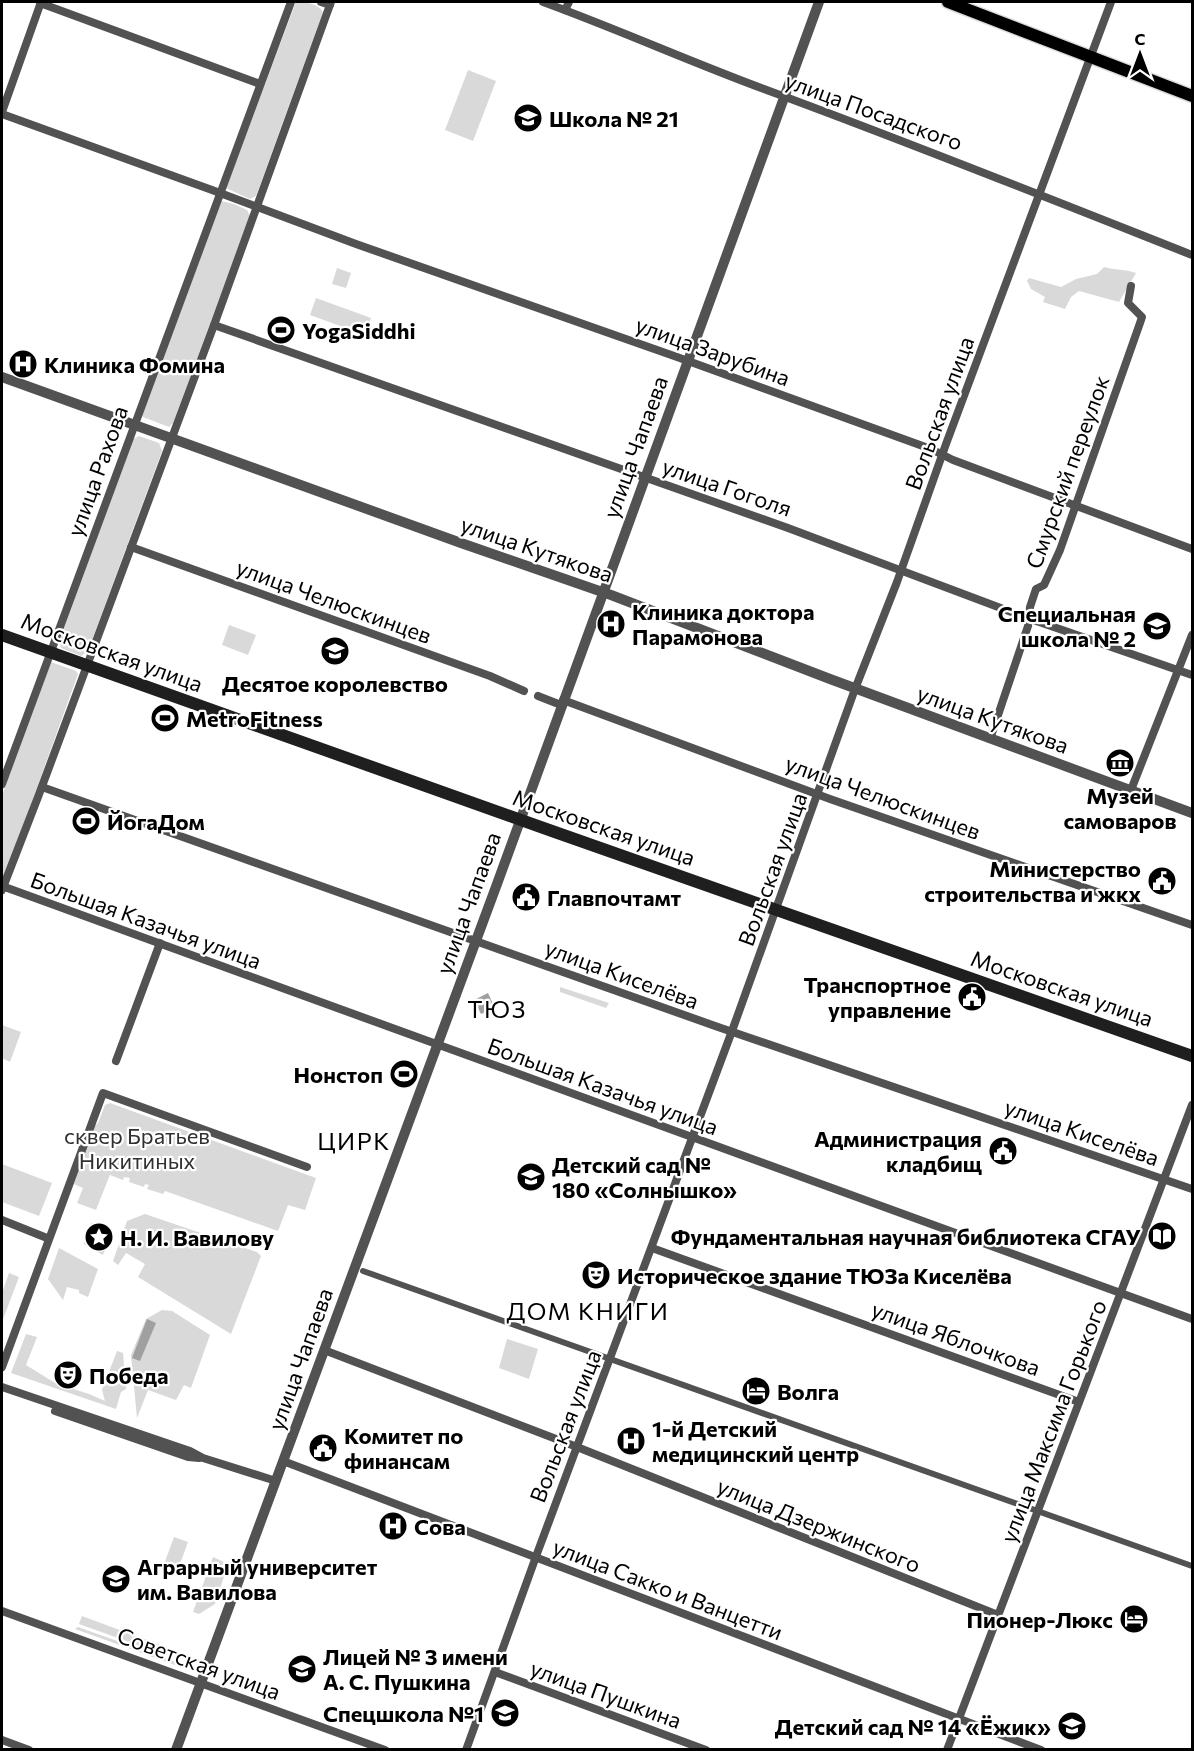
<svg xmlns="http://www.w3.org/2000/svg" width="1194" height="1751" viewBox="0 0 1194 1751" font-family="Commissioner,sans-serif">
  <style>
    .green { fill: #d9d9d9 }
    .water { fill: #a0a0a0 }
    .lines { fill: none; stroke-linecap: round; stroke-linejoin: round }
    .primary-casing { stroke: #dbdbdb; stroke-width: 15 }
    .pedestrian { stroke: #525252; stroke-width: 6 }
    .minor { stroke: #525252; stroke-width: 8 }
    .tertiary { stroke: #525252; stroke-width: 10 }
    .secondary { stroke: #1f1f1f; stroke-width: 12 }
    .primary { stroke: #000; stroke-width: 12 }
    .labels { text-anchor: middle; dominant-baseline: central; stroke-width: 4.5; stroke-linejoin: round; paint-order: stroke }
    .street-label { font-size: 22px; fill: #000; stroke: #fff }
    .poi-label { font-size: 22px; font-weight: bold; fill: #000; stroke: #fff; text-anchor: start }
    .park-label { font-size: 22px; fill: #303030; stroke: #fff }
    .neighbourhood-label { font-size: 24px; letter-spacing: 1.5px; fill: #000; stroke: #fff }
  </style>
  <rect width="100%" height="100%" fill="#fff"/>
  <!-- green -->
  <g class="green">
    <path d="M296 2C305 2 318 3 323 12L256 196 250 199 226 188Z"/>
    <path d="M468 70 496 81 473 141 445 130Z"/>
    <path d="M221 201 234 204 247 210 250 216 173 423 169 427 143 417 141 414Z"/>
    <path d="M1104 267C1115 270 1125 269 1136 273L1119 302 1079 291 1071 297 1065 309 1043 302 1045 297 1031 289 1027 281 1029 278 1061 287 1076 279 1097 274Z"/>
    <path d="M337 268 351 273 346 288 332 284Z"/>
    <path d="M316 298 371 318 365 335 310 315Z"/>
    <path d="M139 436 159 443 162 451 88 651 81 656 61 648 59 642 133 439Z"/>
    <path d="M229 625 256 635 248 655 222 645Z"/>
    <path d="M51 662 76 671 78 674 4 879 2 880V795Z"/>
    <path d="M560 987 609 1003 606 1008 560 992Z"/>
    <path d="M2 1025 21 1032 10 1062 2 1058Z"/>
    <path d="M110 1103 316 1178 305 1210 288 1205 278 1231 165 1191 163 1194 147 1189 149 1185 145 1184 144 1187 129 1182 130 1178 124 1177 123 1180 110 1175 111 1172 96 1210 77 1203 83 1188 74 1184 94 1126 98 1123 105 1105Z"/>
    <path d="M2 1164 52 1183 39 1216 2 1202Z"/>
    <path d="M145 1214 257 1252 261 1256 231 1334 138 1277 145 1264 126 1253 118 1265 113 1261 127 1221Z"/>
    <path d="M91 1223 112 1231 103 1255 84 1244Z"/>
    <path d="M59 1248 98 1269 88 1297 79 1293V1290L67 1287 63 1300 48 1279Z"/>
    <path d="M9 1273 19 1277 2 1322V1293Z"/>
    <path d="M162 1310 172 1311 210 1335 191 1388 184 1385 176 1400 148 1390 137 1418 131 1355 146 1319Z"/>
    <path d="M26 1334 37 1337 26 1365 55 1383 89 1394 105 1401 102 1390 117 1351 123 1353 126 1389 121 1392 116 1409 11 1373Z"/>
    <path d="M507 1339 538 1349 529 1379 499 1368Z"/>
    <path d="M174 1537 188 1542 176 1575 162 1570Z"/>
    <path d="M213 1557 228 1564 215 1604 199 1614 193 1612Z"/>
    <path d="M82 1616 160 1645 157 1652 79 1624Z"/>
    <path d="M78 1627 176 1662 175 1665 75 1629Z"/>
  </g>
  <!-- water -->
  <g class="water">
    <path d="M488 993 495 1008 481 1014 474 1000Z"/>
    <path d="M147 1319 156 1323 140 1361 132 1358Z"/>
  </g>
  <g class="lines">
    <!-- primary casing -->
    <g class="primary-casing">
      <path id="primary" d="M948 2 1192 96"/>
    </g>
    <!-- pedestrian -->
    <path class="pedestrian" d="M363 1271 1192 1566"/>
    <!-- minor -->
    <g class="minor">
      <path d="M321 2 330 5"/>
      <path d="M543 2C620 30 695 64 772 92 913 144 1053 200 1192 255"/>
      <path d="M40 3 260 84"/>
      <path d="M565 10 569 2"/>
      <path d="M2 112 41 2"/>
      <path d="M2 114 212 190 356 244 677 357 931 449 953 460 1192 549"/>
      <path d="M214 325 788 528 1022 616 1192 675"/>
      <path d="M131 547 490 676 524 691"/>
      <path d="M538 696 561 705"/>
      <path d="M563 700 830 799 1192 925"/>
      <path d="M990 739 1028 626 1030 607 1036 589 1044 585 1060 550 1140 323 1142 317 1128 303 1131 286"/>
      <path d="M2 784 291 2"/>
      <path d="M42 787 718 1027 1192 1189"/>
      <path d="M1131 790 1192 635"/>
      <path d="M2 886 1192 1319"/>
      <path d="M2 890 38 797 214 325 331 2"/>
      <path d="M116 1061 160 943"/>
      <path d="M2 1220 47 1238"/>
      <path d="M652 1248 1079 1402"/>
      <path d="M324 1350 577 1447 998 1615"/>
      <path d="M2 1367 103 1093 307 1167"/>
      <path d="M2 1387 190 1451 203 1458 276 1481"/>
      <path d="M55 1411 188 1457 199 1458"/>
      <path d="M283 1461 1041 1750"/>
      <path d="M2 1611 385 1750"/>
      <path d="M495 1672 706 1750"/>
      <path d="M2 1740 29 1750"/>
      <path d="M466 1750 538 1551 732 1031 855 689 897 582 946 444 1111 2"/>
      <path d="M947 1750 1192 1105"/>
    </g>
    <!-- tertiary -->
    <g class="tertiary">
      <path d="M2 377 461 543 611 595 830 679 1192 813"/>
      <path d="M176 1750 497 884 819 2"/>
    </g>
    <!-- secondary -->
    <path class="secondary" d="M2 635 552 831 1192 1056"/>
    <!-- primary -->
    <use href="#primary" class="primary"/>
  </g>
  <!-- icons -->
  <defs>
    <g id="school-disc" transform="scale(1.5)"><circle r="9.5" fill="#000" stroke="#fff"/><path d="M0-5L7-2L0 1L-7-2ZM-4 1L0 2.5L4 1V4Q0 6-4 4Z" fill="#fff"/></g>
    <g id="stadium-disc" transform="scale(1.5)"><circle r="9.5" fill="#000" stroke="#fff"/><path d="M0-5a6.5 5 0 1 0 0 10a6.5 5 0 1 0 0-10ZM-3.5-1.8h7v3.6h-7Z" fill="#fff"/></g>
    <g id="hospital-disc" transform="scale(1.5)"><circle r="9.5" fill="#000" stroke="#fff"/><path d="M-5-5h3v3.5h4V-5h3V5h-3V1.5h-4V5h-3Z" fill="#fff"/></g>
    <g id="museum-disc" transform="scale(1.5)"><circle r="9.5" fill="#000" stroke="#fff"/><path d="M0-6L6-3V-2H-6V-3ZM-5-1h2V3h-2ZM-1-1h2V3h-2ZM3-1h2V3H3ZM-6 4H6V6H-6Z" fill="#fff"/></g>
    <g id="civic-disc" transform="scale(1.5)"><circle r="9.5" fill="#000" stroke="#fff"/><path d="M-.6-6.5H3V-4.5H.6V-3L4-1V1h2V6H-6V1h2V-1L-.6-3ZM-1.2 2.5V6h2.4V2.5Z" fill="#fff"/></g>
    <g id="library-disc" transform="scale(1.5)"><circle r="9.5" fill="#000" stroke="#fff"/><path d="M-6-4Q-3-5.5-.7-3.5V5Q-3 3-6 4ZM6-4Q3-5.5 .7-3.5V5Q3 3 6 4Z" fill="#fff"/></g>
    <g id="sight-disc" transform="scale(1.5)"><circle r="9.5" fill="#000" stroke="#fff"/><path d="M0-6L1.8-2.2L6-1.7L2.9 1.2L3.7 5.4L0 3.3L-3.7 5.4L-2.9 1.2L-6-1.7L-1.8-2.2Z" fill="#fff"/></g>
    <g id="theatre-disc" transform="scale(1.5)"><circle r="9.5" fill="#000" stroke="#fff"/><path d="M-5-5.5Q0-4 5-5.5V0Q5 5 0 6Q-5 5-5 0ZM-3.3-2.5H-1v1.5H-3.3ZM1-2.5H3.3v1.5H1ZM-2.8 1Q0 5.5 2.8 1Z" fill="#fff"/></g>
    <g id="hotel-disc" transform="scale(1.5)"><circle r="9.5" fill="#000" stroke="#fff"/><path d="M-6-4.5h1.5V1H6V5H4.5V3h-9V5H-6ZM-4 0a1.8 1.8 0 1 1 3.6 0ZM.5 0V-2.5h3Q6-2.5 6 0Z" fill="#fff"/></g>
    <g id="university-disc" transform="scale(1.5)"><circle r="9.5" fill="#000" stroke="#fff"/><path d="M0-5L7-2L0 1L-7-2ZM-4 1L0 2.5L4 1V4Q0 6-4 4Z" fill="#fff"/></g>
  </defs>
  <g fill-rule="evenodd">
    <use href="#school-disc" x="528" y="118"/>
    <use href="#stadium-disc" x="281" y="330"/>
    <use href="#hospital-disc" x="23" y="364"/>
    <use href="#hospital-disc" x="611" y="624"/>
    <use href="#school-disc" x="1157" y="626"/>
    <use href="#school-disc" x="335" y="651"/>
    <use href="#stadium-disc" x="165" y="718"/>
    <use href="#museum-disc" x="1120" y="763"/>
    <use href="#stadium-disc" x="86" y="821"/>
    <use href="#civic-disc" x="1162" y="881"/>
    <use href="#civic-disc" x="526" y="897"/>
    <use href="#civic-disc" x="972" y="997"/>
    <use href="#stadium-disc" x="404" y="1074"/>
    <use href="#civic-disc" x="1003" y="1151"/>
    <use href="#school-disc" x="531" y="1177"/>
    <use href="#library-disc" x="1162" y="1236"/>
    <use href="#sight-disc" x="99" y="1237"/>
    <use href="#theatre-disc" x="596" y="1275"/>
    <use href="#theatre-disc" x="68" y="1375"/>
    <use href="#hotel-disc" x="756" y="1391"/>
    <use href="#hospital-disc" x="631" y="1441"/>
    <use href="#civic-disc" x="323" y="1448"/>
    <use href="#hospital-disc" x="393" y="1526"/>
    <use href="#university-disc" x="116" y="1579"/>
    <use href="#hotel-disc" x="1134" y="1619"/>
    <use href="#school-disc" x="302" y="1669"/>
    <use href="#school-disc" x="505" y="1713"/>
    <use href="#school-disc" x="1072" y="1726"/>
  </g>
  <g class="labels">
    <!-- street labels -->
    <g class="street-label">
      <text transform="translate(874 111) rotate(20)">улица Посадского</text>
      <text transform="translate(713 351) rotate(20)">улица Зарубина</text>
      <text transform="translate(939 413) rotate(-70)">Вольская улица</text>
      <text transform="translate(635 447) rotate(-70)">улица Чапаева</text>
      <text transform="translate(97 471) rotate(-70)">улица Рахова</text>
      <text transform="translate(1067 472) rotate(-70)">Смурский переулок</text>
      <text transform="translate(727 487) rotate(19)">улица Гоголя</text>
      <text transform="translate(537 549) rotate(19)">улица Кутякова</text>
      <text transform="translate(334 601) rotate(20)">улица Челюскинцев</text>
      <text transform="translate(112 652) rotate(20)">Московская улица</text>
      <text transform="translate(993 719) rotate(20)">улица Кутякова</text>
      <text transform="translate(883 797) rotate(20)">улица Челюскинцев</text>
      <text transform="translate(604 827) rotate(19)">Московская улица</text>
      <text transform="translate(772 869) rotate(-70)">Вольская улица</text>
      <text transform="translate(468 903) rotate(-70)">улица Чапаева</text>
      <text transform="translate(146 920) rotate(20)">Большая Казачья улица</text>
      <text transform="translate(622 974) rotate(20)">улица Киселёва</text>
      <text transform="translate(1062 988) rotate(19)">Московская улица</text>
      <text transform="translate(603 1086) rotate(20)">Большая Казачья улица</text>
      <text transform="translate(1082 1132) rotate(19)">улица Киселёва</text>
      <text transform="translate(956 1338) rotate(20)">улица Яблочкова</text>
      <text transform="translate(300 1359) rotate(-70)">улица Чапаева</text>
      <text transform="translate(1053 1421) rotate(-69)">улица Максима Горького</text>
      <text transform="translate(565 1426) rotate(-69)">Вольская улица</text>
      <text transform="translate(819 1525) rotate(22)">улица Дзержинского</text>
      <text transform="translate(668 1589) rotate(21)">улица Сакко и Ванцетти</text>
      <text transform="translate(199 1663) rotate(20)">Советская улица</text>
      <text transform="translate(606 1694) rotate(20)">улица Пушкина</text>
    </g>
    <!-- poi labels -->
    <g class="poi-label">
      <text x="549" y="118">Школа № 21</text>
      <text x="302" y="330">YogaSiddhi</text>
      <text x="44" y="364">Клиника Фомина</text>
      <text x="632" y="611">Клиника доктора<tspan x="632" dy="25">Парамонова</tspan></text>
      <text x="1136" y="613" text-anchor="end">Специальная<tspan x="1136" dy="25">школа № 2</tspan></text>
      <text x="335" y="683" text-anchor="middle">Десятое королевство</text>
      <text x="186" y="718">MetroFitness</text>
      <text x="1120" y="795" text-anchor="middle">Музей<tspan x="1120" dy="25">самоваров</tspan></text>
      <text x="107" y="821">ЙогаДом</text>
      <text x="1141" y="868" text-anchor="end">Министерство<tspan x="1141" dy="25">строительства и жкх</tspan></text>
      <text x="547" y="897">Главпочтамт</text>
      <text x="951" y="984" text-anchor="end">Транспортное<tspan x="951" dy="25">управление</tspan></text>
      <text x="383" y="1074" text-anchor="end">Нонстоп</text>
      <text x="982" y="1138" text-anchor="end">Администрация<tspan x="982" dy="25">кладбищ</tspan></text>
      <text x="552" y="1164">Детский сад №<tspan x="552" dy="25">180 «Солнышко»</tspan></text>
      <text x="1141" y="1236" text-anchor="end">Фундаментальная научная библиотека СГАУ</text>
      <text x="120" y="1237">Н. И. Вавилову</text>
      <text x="617" y="1275">Историческое здание ТЮЗа Киселёва</text>
      <text x="89" y="1375">Победа</text>
      <text x="777" y="1391">Волга</text>
      <text x="652" y="1428">1-й Детский<tspan x="652" dy="25">медицинский центр</tspan></text>
      <text x="344" y="1435">Комитет по<tspan x="344" dy="25">финансам</tspan></text>
      <text x="414" y="1526">Сова</text>
      <text x="137" y="1566">Аграрный университет<tspan x="137" dy="25">им. Вавилова</tspan></text>
      <text x="1113" y="1619" text-anchor="end">Пионер-Люкс</text>
      <text x="323" y="1656">Лицей № 3 имени<tspan x="323" dy="25">А. С. Пушкина</tspan></text>
      <text x="484" y="1713" text-anchor="end">Спецшкола №1</text>
      <text x="1051" y="1726" text-anchor="end">Детский сад № 14 «Ёжик»</text>
    </g>
    <!-- park labels -->
    <g class="park-label">
      <text x="137" y="1135">сквер Братьев<tspan x="137" dy="25">Никитиных</tspan></text>
    </g>
    <!-- neighbourhood labels -->
    <g class="neighbourhood-label">
      <text x="497" y="1008">ТЮЗ</text>
      <text x="354" y="1140">ЦИРК</text>
      <text x="588" y="1310">ДОМ КНИГИ</text>
    </g>
  </g>
  <!-- border -->
  <rect width="1194" height="1751" fill="none" stroke="#000000" stroke-width="6"/>
  <!-- north arrow -->
  <g transform="translate(1140 54)" stroke="#ffffff" stroke-width="4.5" paint-order="stroke">
  <path d="M0-4.5L10 22L0 15L-10 22Z" fill="#000000"/>
  <text y="-9" font-size="16" font-weight="bold" text-anchor="middle" fill="#000000">С</text>
  </g>
</svg>
